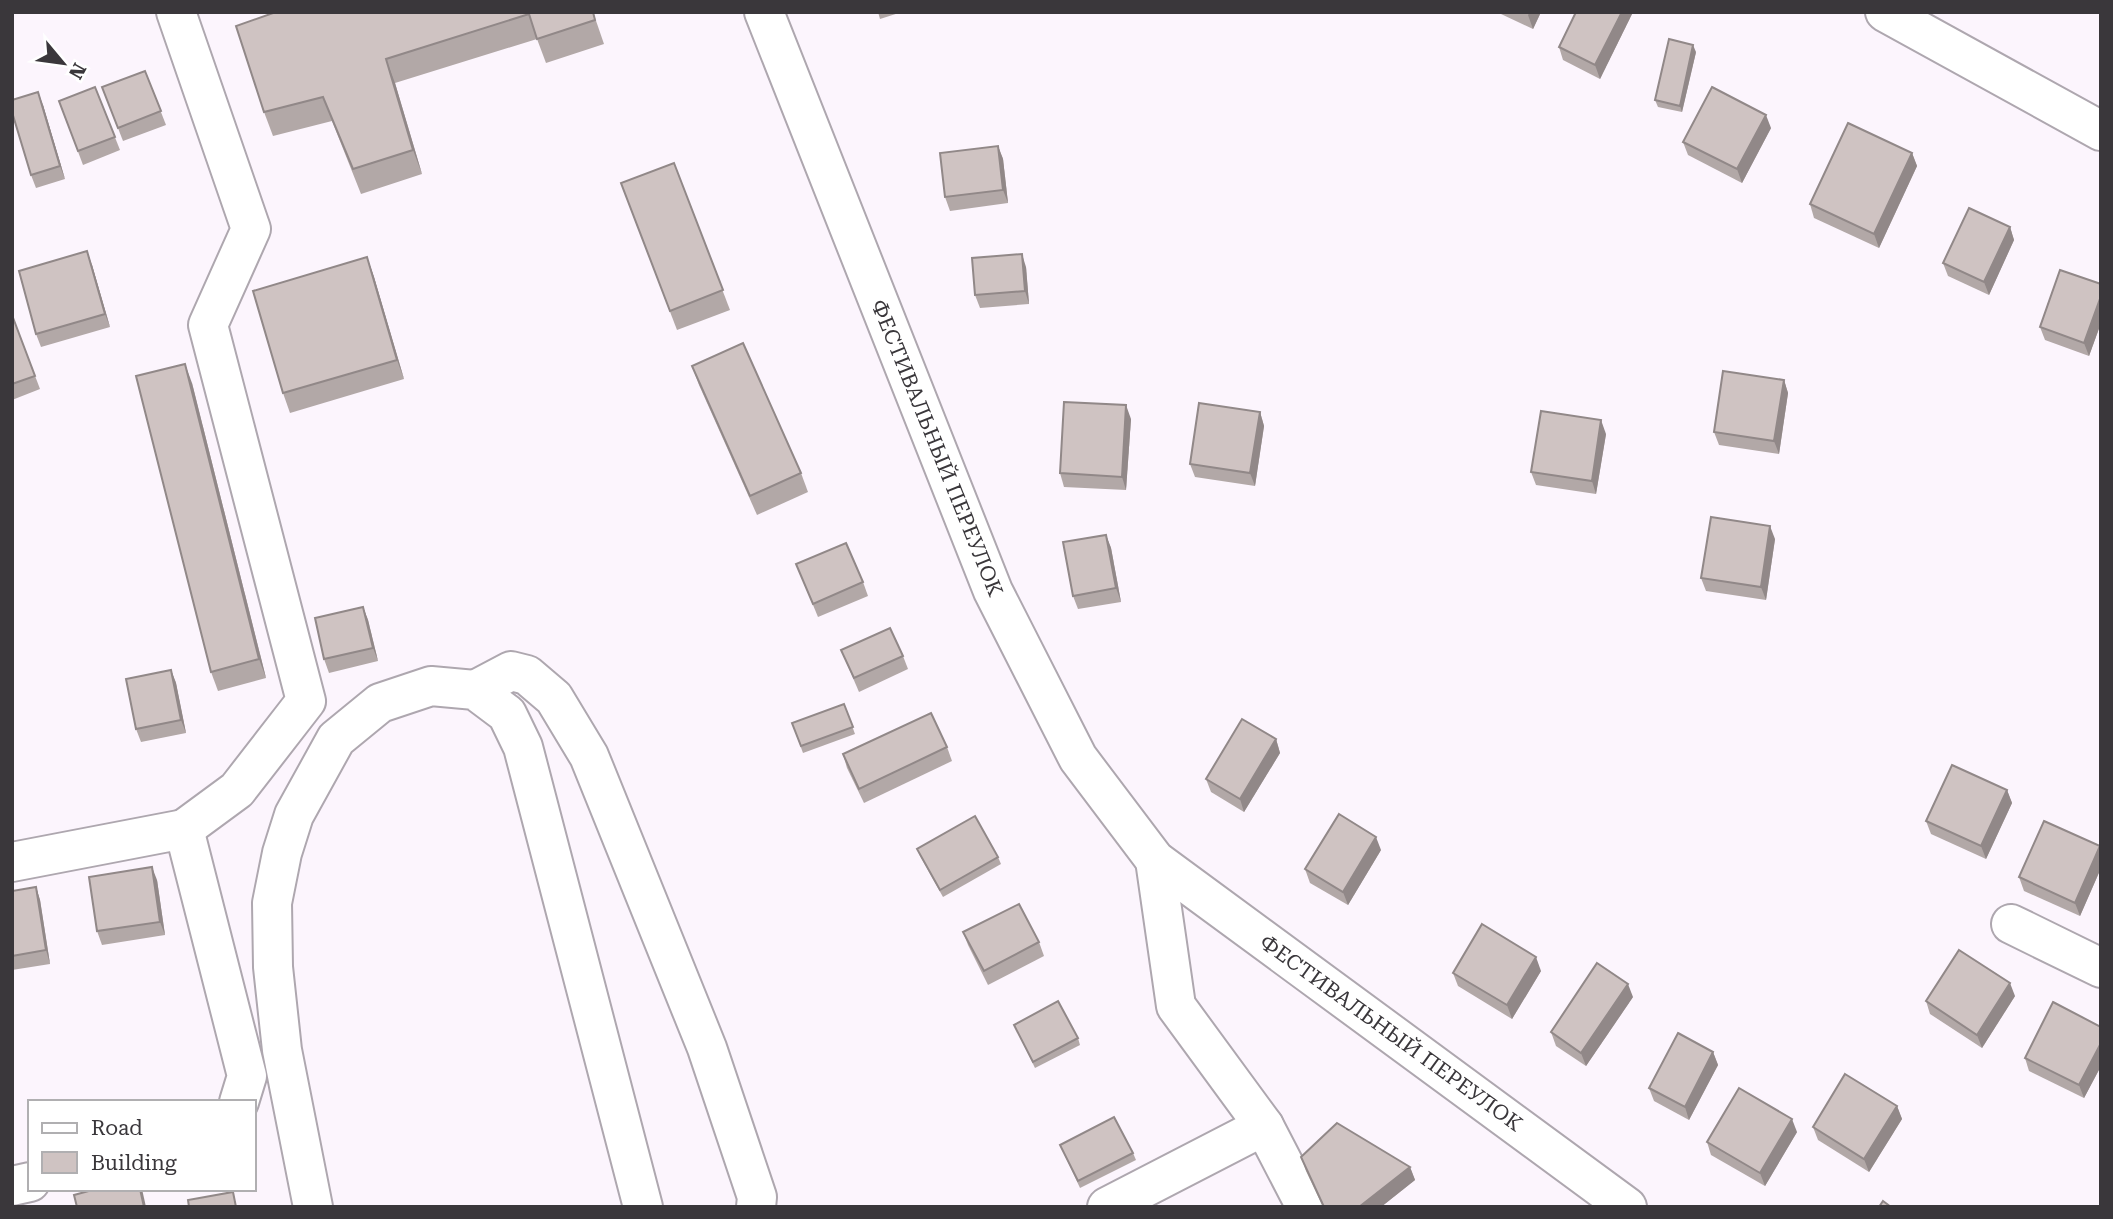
<svg xmlns="http://www.w3.org/2000/svg" width="2113" height="1219" viewBox="0 0 2113 1219" font-family="'Roboto Serif',serif">
  <style>
    .lines { fill: none; stroke-linecap: round; stroke-linejoin: round }
    .minor-casing { stroke: #aea7af; stroke-width: 42 }
    .minor { stroke: #fff; stroke-width: 38 }
    .wall { fill: #b2a8a7 }
    .shaded-wall { fill: #918888 }
    .building { fill: #cfc3c2; stroke: #918888; stroke-width: 2 }
    .labels { text-anchor: middle; dominant-baseline: central; stroke-width: 7; stroke-linejoin: round; paint-order: stroke }
    .street-label { font-size: 21px; fill: #3a373b; stroke: #fff }
  </style>
  <rect width="100%" height="100%" fill="#fcf5fd"/>
  <g class="lines">
    <!-- minor casing -->
    <g class="minor-casing">
      <g id="minor">
        <path d="M176 12 251 229 208 325 306 701 237 790 184 829"/>
        <path d="M764 12 993 591 1078 758 1155 860 1627 1207"/>
        <path d="M1885 12 2101 131"/>
        <path d="M475 690 511 671 527 675 554 698 589 756 707 1048 757 1197 756 1207"/>
        <path d="M1155 860 1176 1006 1264 1126 1306 1207"/>
        <path d="M12 862 184 829 247 1076 239 1102"/>
        <path d="M2011 924 2101 968"/>
        <path d="M12 1186 30 1182"/>
        <path d="M313 1207 282 1050 273 967 272 903 282 853 294 815 336 739 380 703 431 686 475 690 507 714 523 747 643 1207"/>
        <path d="M1107 1207 1264 1126"/>
      </g>
    </g>
    <!-- minor -->
    <use href="#minor" class="minor"/>
  </g>
  <!-- wall -->
  <g class="wall">
    <path d="M276 12H593L604 44 546 63 537 39 395 83 422 174 361 194 332 121 273 136 264 112Z"/>
    <path d="M878 12H902L880 19Z"/>
    <path d="M1501 12H1541L1533 29 1501 14Z"/>
    <path d="M1576 12H1631L1632 14 1600 79 1563 60 1559 47Z"/>
    <path d="M1696 52 1682 112 1658 107 1655 100Z"/>
    <path d="M145 71 166 125 123 141 102 87Z"/>
    <path d="M95 87 120 150 83 165 59 101Z"/>
    <path d="M43 105 65 179 36 188 31 175Z"/>
    <path d="M1771 128 1742 183 1688 155 1683 142Z"/>
    <path d="M998 146 1003 159 1008 203 950 211 945 197Z"/>
    <path d="M1912 153 1917 166 1879 248 1814 218 1810 204Z"/>
    <path d="M674 163 730 310 677 330 628 202Z"/>
    <path d="M2010 227 2014 240 1989 295 1948 276 1943 263Z"/>
    <path d="M367 257 374 277 404 379 290 413 283 393Z"/>
    <path d="M92 265 110 327 41 347 36 334Z"/>
    <path d="M1026 267 1029 304 980 308 975 295Z"/>
    <path d="M2101 284V323L2089 356 2045 340 2040 327Z"/>
    <path d="M12 315 40 389 12 400Z"/>
    <path d="M692 366 801 473 808 492 757 515 699 385Z"/>
    <path d="M1784 380 1788 393 1779 454 1719 445 1714 432Z"/>
    <path d="M192 383 266 678 218 691 211 672Z"/>
    <path d="M1260 412 1264 426 1255 486 1195 477 1190 464Z"/>
    <path d="M1131 419 1126 490 1064 487 1060 473Z"/>
    <path d="M1606 434 1596 494 1536 485 1531 472Z"/>
    <path d="M1106 535 1111 548 1121 602 1078 609 1073 596Z"/>
    <path d="M1775 539 1766 600 1706 591 1701 578Z"/>
    <path d="M796 564 863 582 868 596 818 617Z"/>
    <path d="M363 607 368 620 378 661 329 673 324 659Z"/>
    <path d="M841 650 903 656 908 669 859 692Z"/>
    <path d="M171 670 176 683 186 733 141 742 136 729Z"/>
    <path d="M844 704 855 734 803 753 792 723Z"/>
    <path d="M1276 739 1280 753 1244 812 1211 792 1206 779Z"/>
    <path d="M947 747 952 761 864 803 847 768 843 754Z"/>
    <path d="M2007 790 2012 803 1986 859 1931 834 1926 821Z"/>
    <path d="M2100 846 2101 868 2080 916 2024 891 2019 877Z"/>
    <path d="M917 849 998 857 1001 864 943 897 920 856Z"/>
    <path d="M1381 850 1348 905 1310 883 1305 869Z"/>
    <path d="M157 880 165 935 102 945 97 931Z"/>
    <path d="M36 887 40 900 50 964 12 970V891Z"/>
    <path d="M963 932 1039 942 1044 956 988 985 968 945Z"/>
    <path d="M1541 971 1512 1019 1458 986 1453 973Z"/>
    <path d="M2015 996 1982 1048 1930 1014 1926 1001Z"/>
    <path d="M1633 997 1586 1066 1556 1046 1551 1032Z"/>
    <path d="M1014 1025 1078 1038 1080 1045 1035 1068Z"/>
    <path d="M2101 1027V1066L2084 1098 2029 1071 2025 1058Z"/>
    <path d="M1713 1052 1718 1065 1689 1120 1654 1101 1649 1088Z"/>
    <path d="M1897 1106 1902 1119 1869 1172 1818 1140 1813 1127Z"/>
    <path d="M1797 1132 1765 1186 1711 1155 1707 1142Z"/>
    <path d="M1060 1145 1133 1153 1136 1160 1080 1188Z"/>
    <path d="M1301 1157 1410 1167 1415 1180 1381 1207H1323L1306 1171Z"/>
  </g>
  <!-- shaded-wall -->
  <g class="shaded-wall">
    <path d="M1530 12H1541L1533 29 1528 15Z"/>
    <path d="M1622 12H1631L1632 14 1600 79 1595 65Z"/>
    <path d="M1693 45 1696 52 1682 112 1680 106Z"/>
    <path d="M386 59 395 83 422 174 413 150Z"/>
    <path d="M38 92 43 105 65 179 60 166Z"/>
    <path d="M1766 115 1771 128 1742 183 1737 169Z"/>
    <path d="M998 146 1003 159 1008 203 1003 190Z"/>
    <path d="M1912 153 1917 166 1879 248 1874 234Z"/>
    <path d="M2010 227 2014 240 1989 295 1984 282Z"/>
    <path d="M87 251 92 265 110 327 105 314Z"/>
    <path d="M1022 254 1026 267 1029 304 1025 291Z"/>
    <path d="M367 257 374 277 404 379 397 360Z"/>
    <path d="M2101 296V323L2089 356 2084 343Z"/>
    <path d="M185 364 192 383 266 678 259 659Z"/>
    <path d="M1784 380 1788 393 1779 454 1774 441Z"/>
    <path d="M1126 405 1131 419 1126 490 1122 477Z"/>
    <path d="M1260 412 1264 426 1255 486 1250 473Z"/>
    <path d="M1601 420 1606 434 1596 494 1592 481Z"/>
    <path d="M1770 526 1775 539 1766 600 1761 587Z"/>
    <path d="M1106 535 1111 548 1121 602 1116 588Z"/>
    <path d="M363 607 368 620 378 661 373 648Z"/>
    <path d="M171 670 176 683 186 733 181 720Z"/>
    <path d="M1276 739 1280 753 1244 812 1240 799Z"/>
    <path d="M2007 790 2012 803 1986 859 1981 846Z"/>
    <path d="M1376 837 1381 850 1348 905 1343 892Z"/>
    <path d="M2100 846 2101 868 2080 916 2075 903Z"/>
    <path d="M152 867 157 880 165 935 160 922Z"/>
    <path d="M36 887 40 900 50 964 46 950Z"/>
    <path d="M1536 957 1541 971 1512 1019 1507 1005Z"/>
    <path d="M2010 983 2015 996 1982 1048 1977 1035Z"/>
    <path d="M1628 984 1633 997 1586 1066 1581 1053Z"/>
    <path d="M2101 1043V1066L2084 1098 2079 1085Z"/>
    <path d="M1713 1052 1718 1065 1689 1120 1685 1107Z"/>
    <path d="M1897 1106 1902 1119 1869 1172 1864 1159Z"/>
    <path d="M1792 1119 1797 1132 1765 1186 1760 1173Z"/>
    <path d="M1410 1167 1415 1180 1381 1207H1359Z"/>
    <path d="M140 1189H142L146 1207H144Z"/>
  </g>
  <!-- building -->
  <g class="building">
    <path d="M276 12H593L595 20 537 39 529 14 386 59 413 150 353 169 323 97 264 112 236 26Z"/>
    <path d="M1576 12H1622L1595 65 1559 47Z"/>
    <path d="M1669 39 1693 45 1680 106 1655 100Z"/>
    <path d="M145 71 161 111 118 128 102 87Z"/>
    <path d="M95 87 115 137 78 151 59 101Z"/>
    <path d="M1712 87 1766 115 1737 169 1683 142Z"/>
    <path d="M38 92 60 166 31 175 12 112V100Z"/>
    <path d="M1848 123 1912 153 1874 234 1810 204Z"/>
    <path d="M998 146 1003 190 945 197 940 153Z"/>
    <path d="M674 163 723 290 670 311 621 183Z"/>
    <path d="M1969 208 2010 227 1984 282 1943 263Z"/>
    <path d="M87 251 105 314 36 334 19 271Z"/>
    <path d="M1022 254 1025 291 975 295 972 258Z"/>
    <path d="M367 257 397 360 283 393 253 291Z"/>
    <path d="M2060 270 2101 284V296L2084 343 2040 327Z"/>
    <path d="M12 315 35 376 12 384Z"/>
    <path d="M743 343 801 473 750 496 692 366Z"/>
    <path d="M185 364 259 659 211 672 136 376Z"/>
    <path d="M1723 371 1784 380 1774 441 1714 432Z"/>
    <path d="M1064 402 1126 405 1122 477 1060 473Z"/>
    <path d="M1199 403 1260 412 1250 473 1190 464Z"/>
    <path d="M1541 411 1601 420 1592 481 1531 472Z"/>
    <path d="M1711 517 1770 526 1761 587 1701 578Z"/>
    <path d="M1106 535 1116 588 1073 596 1063 542Z"/>
    <path d="M846 543 863 582 813 604 796 564Z"/>
    <path d="M363 607 373 648 324 659 315 618Z"/>
    <path d="M890 628 903 656 854 678 841 650Z"/>
    <path d="M171 670 181 720 136 729 126 679Z"/>
    <path d="M844 704 853 727 801 746 792 723Z"/>
    <path d="M931 713 947 747 859 789 843 754Z"/>
    <path d="M1242 719 1276 739 1240 799 1206 779Z"/>
    <path d="M1952 765 2007 790 1981 846 1926 821Z"/>
    <path d="M1339 814 1376 837 1343 892 1305 869Z"/>
    <path d="M975 816 998 857 940 890 917 849Z"/>
    <path d="M2044 821 2100 846 2075 903 2019 877Z"/>
    <path d="M152 867 160 922 97 931 89 877Z"/>
    <path d="M36 887 46 950 12 956V891Z"/>
    <path d="M1019 904 1039 942 984 971 963 932Z"/>
    <path d="M1482 924 1536 957 1507 1005 1453 973Z"/>
    <path d="M1959 950 2010 983 1977 1035 1926 1001Z"/>
    <path d="M1597 963 1628 984 1581 1053 1551 1032Z"/>
    <path d="M1058 1001 1078 1038 1033 1062 1014 1025Z"/>
    <path d="M2053 1002 2101 1027V1043L2079 1085 2025 1058Z"/>
    <path d="M1678 1033 1713 1052 1685 1107 1649 1088Z"/>
    <path d="M1845 1074 1897 1106 1864 1159 1813 1127Z"/>
    <path d="M1739 1088 1792 1119 1760 1173 1707 1142Z"/>
    <path d="M1114 1117 1133 1153 1078 1181 1060 1145Z"/>
    <path d="M1337 1123 1410 1167 1359 1207H1324L1301 1157Z"/>
    <path d="M96 1189H140L144 1207H77L74 1195Z"/>
    <path d="M233 1192 236 1207H189L188 1200Z"/>
    <path d="M1883 1201 1891 1207H1879Z"/>
  </g>
  <g class="labels">
    <!-- street labels -->
    <g class="street-label">
      <text transform="translate(937 448) rotate(68)">ФЕСТИВАЛЬНЫЙ ПЕРЕУЛОК</text>
      <text transform="translate(1391 1033) rotate(36)">ФЕСТИВАЛЬНЫЙ ПЕРЕУЛОК</text>
    </g>
  </g>
  <!-- border -->
  <rect width="2113" height="1219" fill="none" stroke="#3a373b" stroke-width="28"/>
  <!-- legend -->
  <rect x="28" y="1100" width="228" height="91" fill="#ffffff" stroke="#b0afb1" stroke-width="2"/>
  <rect x="42" y="1123" width="35" height="10" fill="#ffffff" stroke="#b0afb1" stroke-width="2"/>
  <text x="91" y="1135" font-size="21" fill="#3a373b">Road</text>
  <rect x="42" y="1152" width="35" height="21" fill="#cfc3c2" stroke="#b0afb1" stroke-width="2"/>
  <text x="91" y="1170" font-size="21" fill="#3a373b">Building</text>
  <!-- north arrow -->
  <g transform="translate(63 63) rotate(119)" stroke="#ffffff" stroke-width="5" paint-order="stroke">
  <path d="M0-5L12 26L0 18L-12 26Z" fill="#3a373b"/>
  <text y="-10" font-size="19" font-weight="bold" text-anchor="middle" fill="#3a373b">N</text>
  </g>
</svg>
